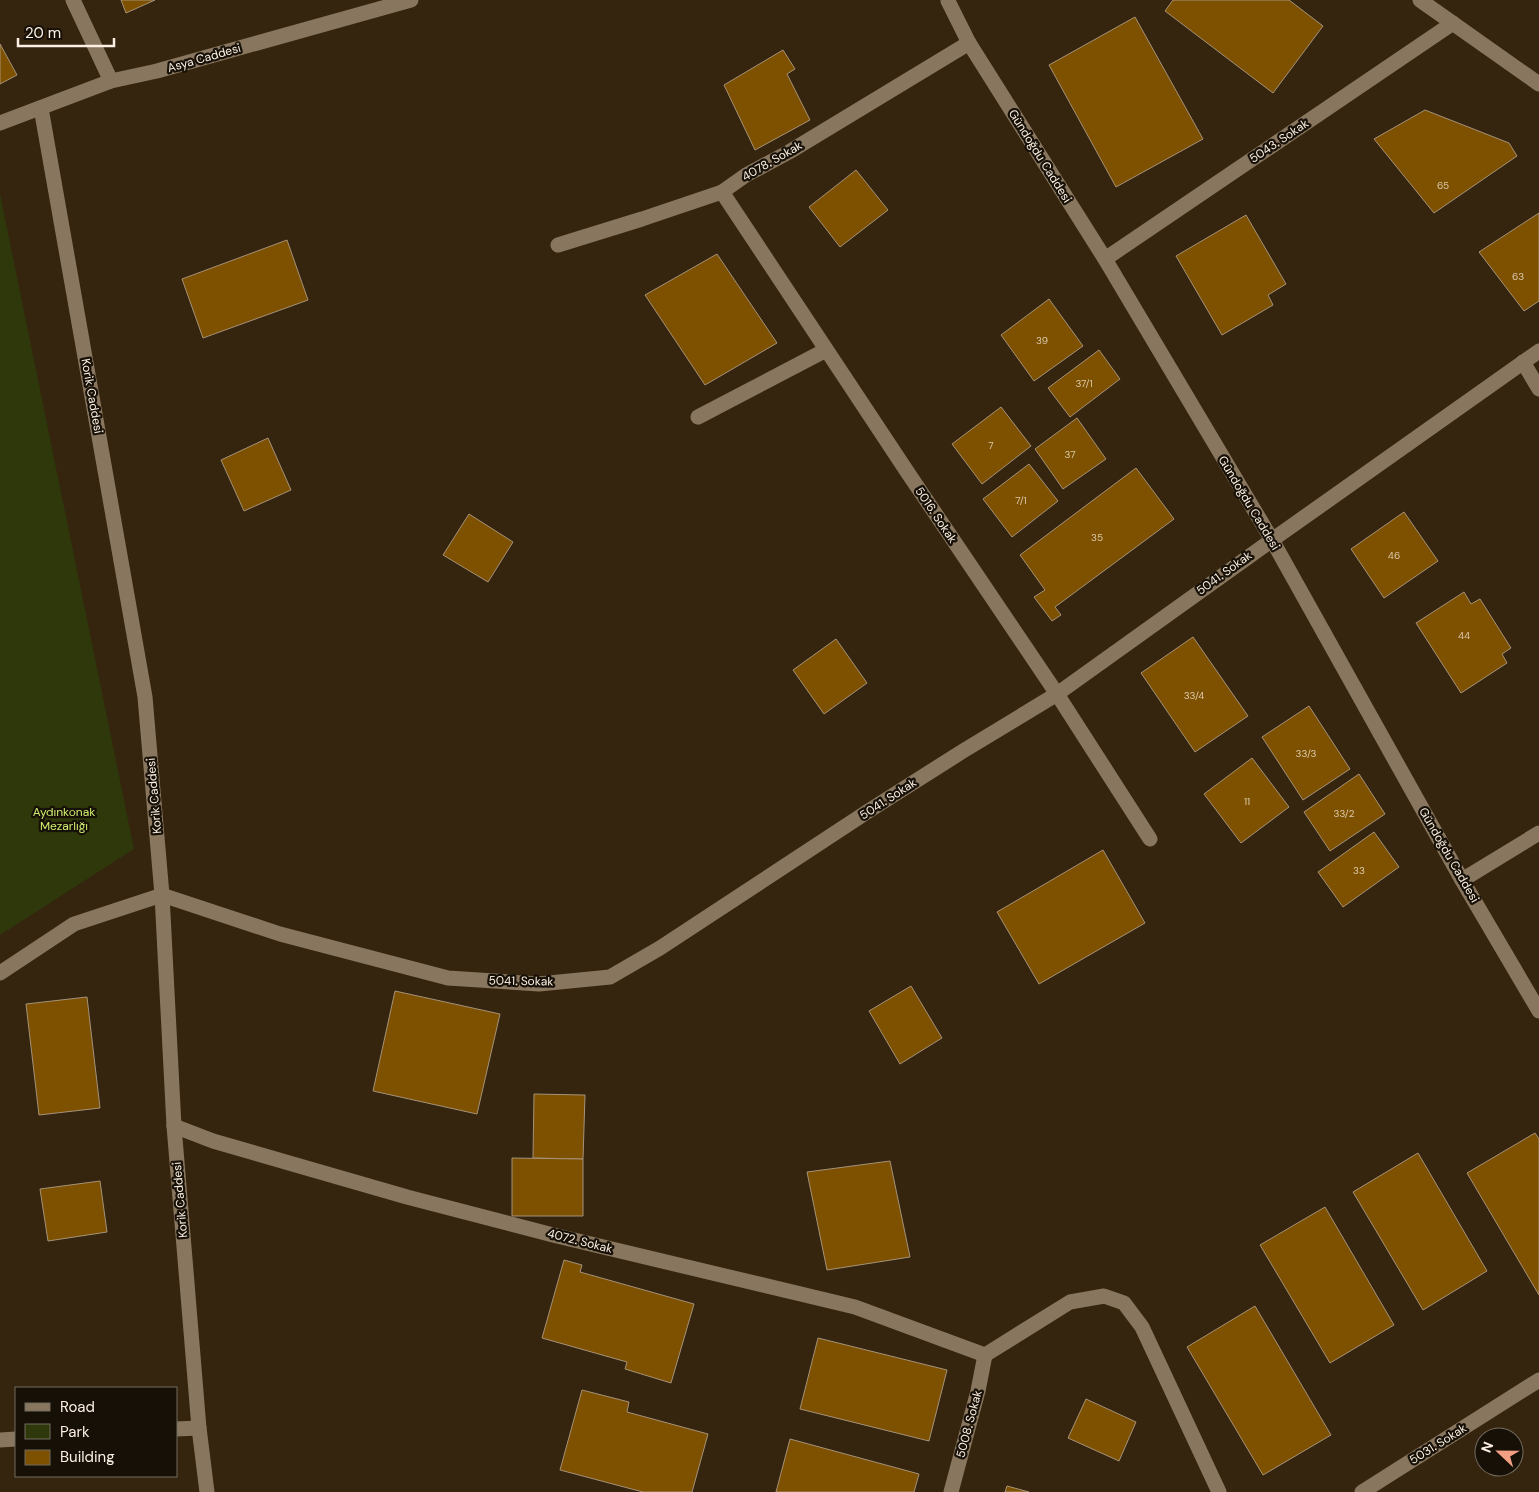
<svg xmlns="http://www.w3.org/2000/svg" width="1539" height="1492" viewBox="0 0 1539 1492" font-family="'DM Sans',sans-serif">
  <style>
    .green { fill: #2e380a }
    .building { fill: #7d5100; stroke: #a69279 }
    .lines { fill: none; stroke-linecap: round; stroke-linejoin: round }
    .minor { stroke: #89765e; stroke-width: 15 }
    .tertiary { stroke: #89765e; stroke-width: 15 }
    .labels { text-anchor: middle; dominant-baseline: central; stroke-width: 4.5; stroke-linejoin: round; paint-order: stroke }
    .number-label { font-size: 10px; fill: #dcc8aa }
    .street-label { font-size: 12px; fill: #fbf0e3; stroke: #171007 }
    .park-label { font-size: 12px; fill: #cdec6e; stroke: #171007 }
  </style>
  <rect width="100%" height="100%" fill="#35250f"/>
  <!-- green -->
  <path class="green" d="M0 194 134 849 0 935Z"/>
  <!-- building -->
  <g class="building">
    <path d="M121 0H155L126 13Z"/>
    <path d="M1173 0H1289L1323 26 1273 93 1165 11Z"/>
    <path d="M1135 17 1203 139 1116 187 1049 65Z"/>
    <path d="M0 44 17 75 0 84Z"/>
    <path d="M783 50 795 69 787 74 810 120 755 150 724 85Z"/>
    <path d="M1425 110 1509 143 1517 156 1434 213 1374 139Z"/>
    <path d="M856 170 888 210 840 247 809 207Z"/>
    <path d="M1539 213V301L1524 311 1479 252Z"/>
    <path d="M1246 215 1286 284 1268 295 1273 305 1222 335 1176 256Z"/>
    <path d="M287 240 308 300 203 338 182 279Z"/>
    <path d="M717 254 777 343 705 385 645 295Z"/>
    <path d="M1049 299 1083 346 1034 381 1001 335Z"/>
    <path d="M1099 350 1120 379 1070 417 1048 388Z"/>
    <path d="M1001 407 1031 446 982 484 952 444Z"/>
    <path d="M1077 418 1106 459 1063 489 1035 449Z"/>
    <path d="M268 438 291 490 244 511 221 460Z"/>
    <path d="M1029 464 1058 501 1012 537 983 499Z"/>
    <path d="M1136 468 1174 519 1055 607 1061 615 1052 621 1034 597 1045 590 1020 555Z"/>
    <path d="M1404 512 1438 561 1384 598 1351 549Z"/>
    <path d="M469 514 513 542 488 582 443 555Z"/>
    <path d="M1464 592 1471 604 1480 599 1511 648 1502 654 1507 663 1461 693 1416 623Z"/>
    <path d="M1193 637 1248 716 1195 752 1141 673Z"/>
    <path d="M836 639 867 683 824 714 793 670Z"/>
    <path d="M1309 706 1350 769 1303 800 1262 737Z"/>
    <path d="M1252 758 1289 807 1241 843 1204 794Z"/>
    <path d="M1359 774 1385 814 1330 851 1304 812Z"/>
    <path d="M1374 832 1399 867 1343 907 1318 872Z"/>
    <path d="M1103 850 1145 923 1039 984 997 912Z"/>
    <path d="M911 986 942 1038 900 1064 869 1011Z"/>
    <path d="M395 991 500 1014 477 1114 373 1091Z"/>
    <path d="M87 997 100 1108 39 1115 26 1004Z"/>
    <path d="M534 1094 585 1095 583 1159 533 1158Z"/>
    <path d="M1535 1133 1539 1139V1295L1467 1173Z"/>
    <path d="M1418 1153 1487 1271 1423 1310 1353 1192Z"/>
    <path d="M512 1158 583 1159V1216H512Z"/>
    <path d="M890 1161 910 1257 827 1270 807 1172Z"/>
    <path d="M100 1181 107 1232 48 1241 40 1189Z"/>
    <path d="M1325 1207 1394 1325 1330 1363 1260 1245Z"/>
    <path d="M564 1260 582 1265 580 1272 694 1304 671 1383 625 1369 627 1362 542 1338Z"/>
    <path d="M1255 1306 1331 1435 1263 1475 1187 1347Z"/>
    <path d="M818 1338 947 1370 929 1441 800 1409Z"/>
    <path d="M582 1390 629 1402 627 1412 708 1434 692 1492H643L560 1470Z"/>
    <path d="M1086 1399 1136 1422 1119 1461 1068 1438Z"/>
    <path d="M790 1439 919 1474 914 1492H776Z"/>
    <path d="M1007 1486 1029 1492H1005Z"/>
  </g>
  <g class="lines">
    <!-- minor -->
    <g class="minor">
      <path d="M73 0 111 81"/>
      <path d="M722 192 908 473 1057 694 1150 839"/>
      <path d="M558 245 642 219 722 192 746 175 789 152 969 43"/>
      <path d="M1105 259 1453 23"/>
      <path d="M1523 362 1539 389"/>
      <path d="M698 417 826 350"/>
      <path d="M1462 880 1539 833"/>
      <path d="M0 973 74 924 162 895 280 934 448 978 539 984 610 977 660 948 870 810 963 751 1057 694 1272 540 1539 351"/>
      <path d="M174 1126 213 1141 407 1197 553 1235 855 1307 985 1355"/>
      <path d="M985 1355 1070 1302 1104 1296 1124 1303 1142 1327 1219 1492"/>
      <path d="M176 1429 199 1428"/>
      <path d="M0 1440 16 1439"/>
      <path d="M951 1492 978 1391 985 1355"/>
      <path d="M1362 1492 1539 1380"/>
    </g>
    <!-- tertiary -->
    <g class="tertiary">
      <path d="M1420 0 1539 84"/>
      <path d="M948 1 969 43 1105 259 1272 540 1462 880 1539 1011"/>
      <path d="M41 108 145 697 162 895 174 1126 199 1428 207 1492"/>
      <path d="M0 123 111 81 157 71 411 0"/>
    </g>
  </g>
  <g class="labels">
    <!-- number labels -->
    <g class="number-label">
      <text x="1443" y="185">65</text>
      <text x="1518" y="276">63</text>
      <text x="1042" y="340">39</text>
      <text x="1084" y="383">37/1</text>
      <text x="991" y="445">7</text>
      <text x="1070" y="454">37</text>
      <text x="1021" y="500">7/1</text>
      <text x="1097" y="537">35</text>
      <text x="1394" y="555">46</text>
      <text x="1464" y="635">44</text>
      <text x="1194" y="695">33/4</text>
      <text x="1306" y="753">33/3</text>
      <text x="1247" y="801">11</text>
      <text x="1344" y="813">33/2</text>
      <text x="1359" y="870">33</text>
    </g>
    <!-- street labels -->
    <g class="street-label">
      <text transform="translate(204 58) rotate(-16)">Asya Caddesi</text>
      <text transform="translate(1279 141) rotate(-34)">5043. Sokak</text>
      <text transform="translate(1040 156) rotate(58)">Gündoğdu Caddesi</text>
      <text transform="translate(772 161) rotate(-30)">4078. Sokak</text>
      <text transform="translate(92 396) rotate(80)">Korik Caddesi</text>
      <text transform="translate(1249 503) rotate(59)">Gündoğdu Caddesi</text>
      <text transform="translate(936 515) rotate(56)">5016. Sokak</text>
      <text transform="translate(1224 573) rotate(-36)">5041. Sokak</text>
      <text transform="translate(154 796) rotate(-95)">Korik Caddesi</text>
      <text transform="translate(888 799) rotate(-33)">5041. Sokak</text>
      <text transform="translate(1449 855) rotate(60)">Gündoğdu Caddesi</text>
      <text transform="translate(521 981) rotate(1)">5041. Sokak</text>
      <text transform="translate(180 1200) rotate(-95)">Korik Caddesi</text>
      <text transform="translate(580 1241) rotate(14)">4072. Sokak</text>
      <text transform="translate(969 1424) rotate(-75)">5008. Sokak</text>
      <text transform="translate(1438 1444) rotate(-32)">5031. Sokak</text>
    </g>
    <!-- park labels -->
    <g class="park-label">
      <text x="64" y="812">Aydınkonak<tspan x="64" dy="14">Mezarlığı</tspan></text>
    </g>
  </g>
  <!-- legend -->
  <rect x="15" y="1387" width="162" height="90" fill="#171007" stroke="#726a5f"/>
  <rect x="25" y="1403" width="25" height="8" fill="#89765e" stroke="#726a5f"/>
  <text x="60" y="1412" font-size="15" fill="#fbf0e3">Road</text>
  <rect x="25" y="1424" width="25" height="15" fill="#2e380a" stroke="#726a5f"/>
  <text x="60" y="1437" font-size="15" fill="#fbf0e3">Park</text>
  <rect x="25" y="1450" width="25" height="15" fill="#7d5100" stroke="#726a5f"/>
  <text x="60" y="1462" font-size="15" fill="#fbf0e3">Building</text>
  <!-- north arrow -->
  <g transform="translate(1499 1452) rotate(292)"><circle r="24" fill="#171007" stroke="#726a5f"/>
  <path d="M0-4L9 19L0 12L-9 19Z" fill="#f39f84"/>
  <text y="-8" font-size="14" font-weight="bold" text-anchor="middle" fill="#fbf0e3">N</text>
  </g>
  <!-- scale -->
  <path d="M18 38v8h96v-8" fill="none" stroke="#fbf0e3" stroke-width="2.5"/>
  <text x="25" y="38" font-size="15" fill="#fbf0e3" stroke="#171007" stroke-width="4" paint-order="stroke">20 m</text>
</svg>
